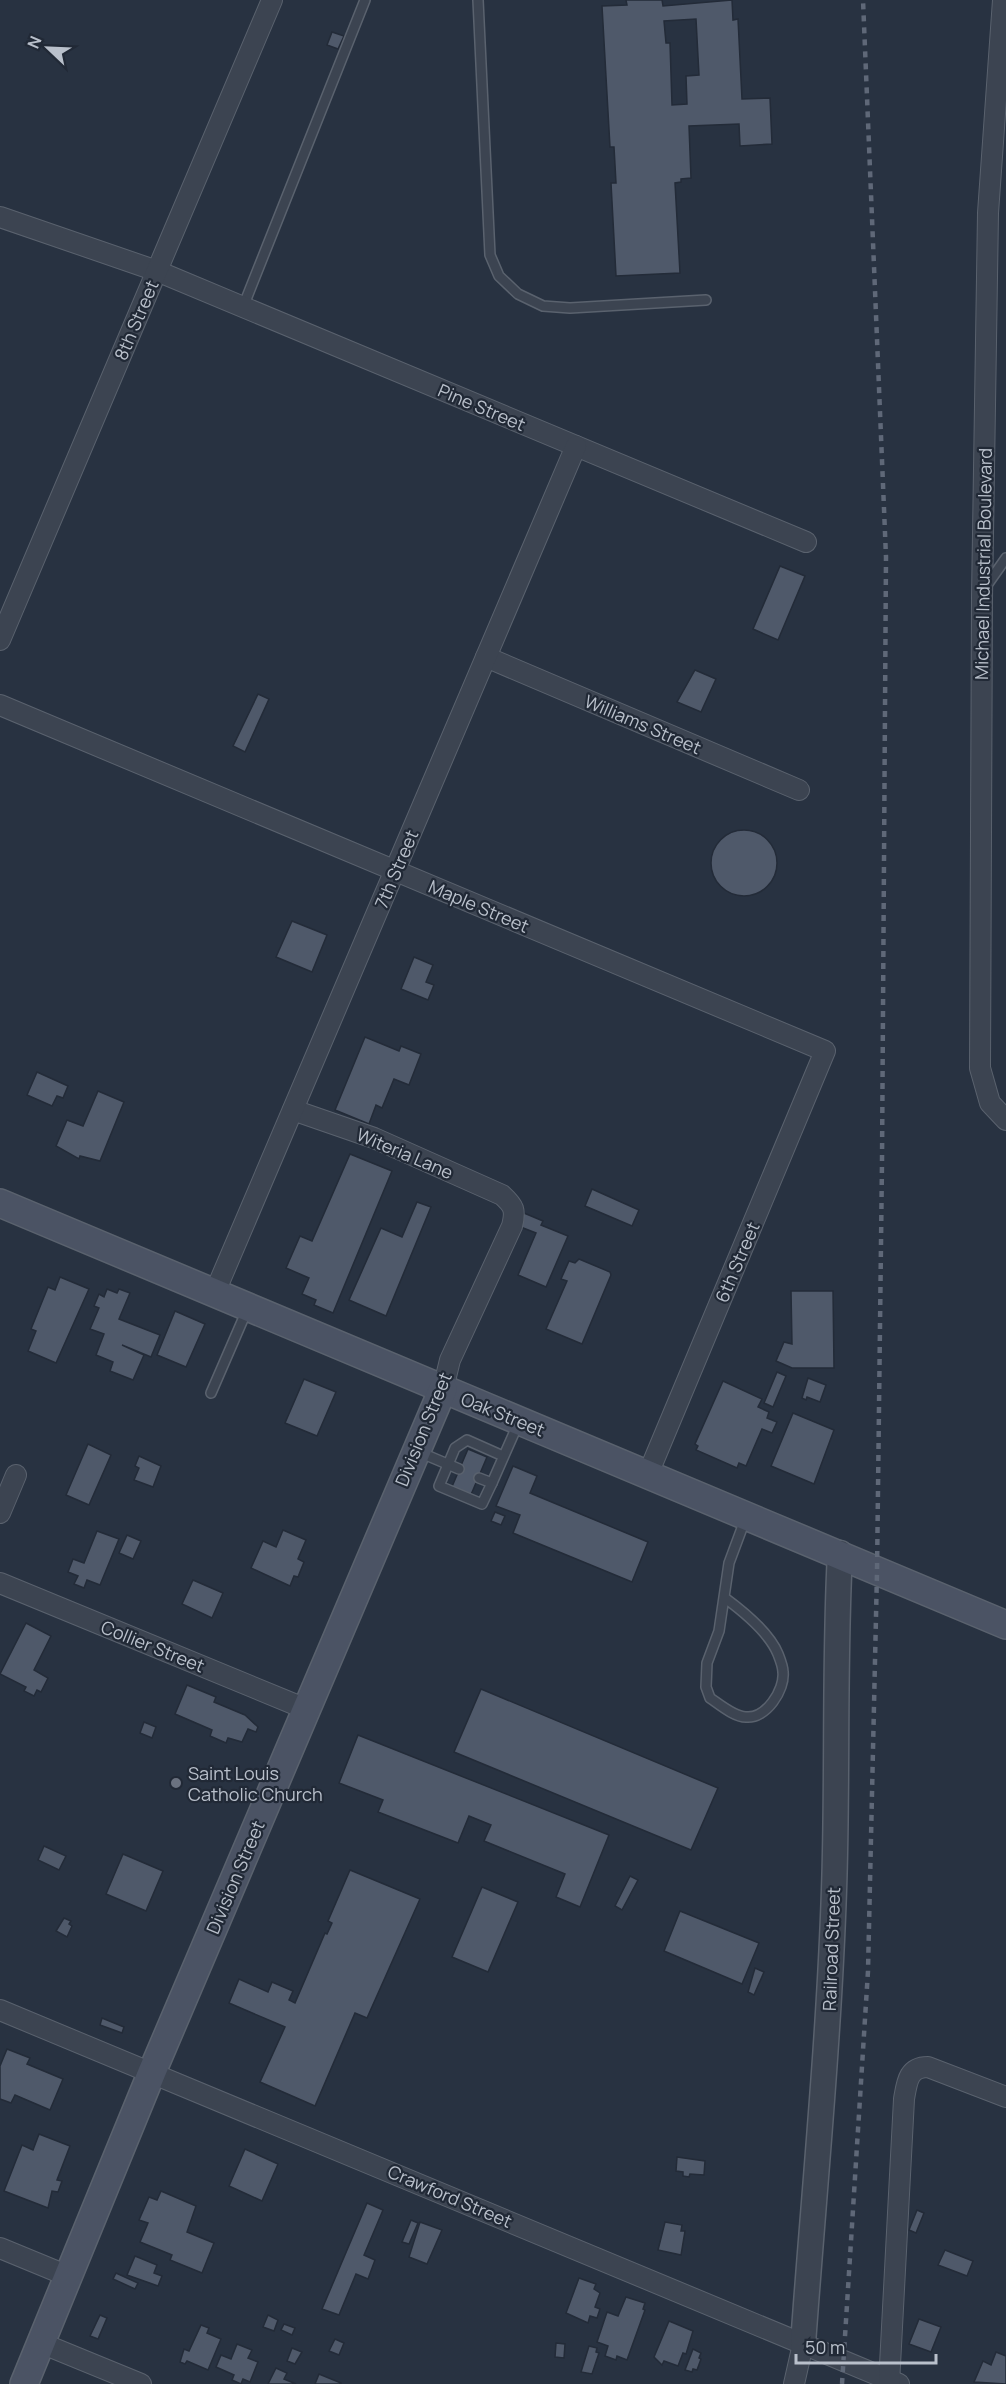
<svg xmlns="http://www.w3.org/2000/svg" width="1006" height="2384" viewBox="0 0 1006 2384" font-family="Manrope,sans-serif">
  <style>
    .building { fill: #4f596a; stroke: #232b38; stroke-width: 1.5; fill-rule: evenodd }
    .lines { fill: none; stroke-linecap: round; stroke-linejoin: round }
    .service-casing { stroke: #5a626e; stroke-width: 12 }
    .minor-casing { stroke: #5a626e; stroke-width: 22 }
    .tertiary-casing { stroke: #5a626e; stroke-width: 27 }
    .secondary-casing { stroke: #5a626e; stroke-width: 30 }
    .service { stroke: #3c4451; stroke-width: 9 }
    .minor { stroke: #3c4451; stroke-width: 20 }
    .tertiary { stroke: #3c4451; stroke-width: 24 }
    .secondary { stroke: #4b5364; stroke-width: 27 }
    .rail { stroke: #5f6878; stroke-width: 4.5; stroke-dasharray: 6 6; stroke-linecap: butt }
    .worship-dot { fill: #6b7280; stroke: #212936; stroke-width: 2 }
    .labels { text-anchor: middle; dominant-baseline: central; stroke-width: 4.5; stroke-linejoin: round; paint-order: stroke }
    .street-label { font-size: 18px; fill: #b9c0cb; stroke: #212936 }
    .poi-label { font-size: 18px; fill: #b9c0cb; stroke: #212936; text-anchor: start }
  </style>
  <rect width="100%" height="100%" fill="#283241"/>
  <!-- building -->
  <g class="building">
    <path d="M626 0H662L663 6 732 0 733 20 738 19 742 99 770 98 772 144 740 146 739 124 689 126 691 178 681 179V182L675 183 680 273 616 276 611 183H616L614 147H610L602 6 627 5ZM696 19 699 75 686 76 687 104 672 105 670 43H666L664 21Z"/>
    <path d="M332 32 344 36 338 49 327 45Z"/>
    <path d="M780 566 805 576 778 640 753 629Z"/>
    <path d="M695 670 716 679 701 712 677 702Z"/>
    <path d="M258 694 269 699 245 752 233 746Z"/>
    <circle cx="744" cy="863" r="33"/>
    <path d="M292 921 327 935 312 972 276 957Z"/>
    <path d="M414 957 433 965 426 982 434 985 428 1000 401 989Z"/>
    <path d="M365 1037 399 1051 401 1046 421 1054 409 1085 394 1079 382 1108 376 1105 369 1124 335 1110Z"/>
    <path d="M37 1072 68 1086 63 1098 57 1096 52 1106 27 1095Z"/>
    <path d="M98 1091 124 1102 100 1161 80 1156 79 1159 56 1146 67 1120 83 1126Z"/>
    <path d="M350 1154 392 1171 333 1313 314 1305 316 1300 302 1294 309 1278 286 1268 300 1236 312 1241Z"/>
    <path d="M592 1189 639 1210 632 1226 585 1206Z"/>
    <path d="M417 1202 431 1207 386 1316 349 1300 381 1228 402 1237Z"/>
    <path d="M524 1213 543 1221 541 1225 568 1236 546 1287 518 1275 536 1233 518 1226Z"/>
    <path d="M579 1259 610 1272 611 1275 582 1344 546 1329 567 1281 561 1279 569 1261 575 1263Z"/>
    <path d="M60 1277 89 1289 56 1363 28 1351 36 1331 31 1329 48 1287 55 1290Z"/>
    <path d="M107 1289 117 1293 119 1289 130 1293 119 1319 160 1335 151 1357 122 1345 144 1355 133 1380 110 1371 113 1362 96 1355 104 1334 90 1329 99 1308 94 1306 99 1294 104 1297Z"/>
    <path d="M791 1291H833L834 1368H792L776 1361 784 1342 792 1344Z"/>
    <path d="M175 1311 205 1324 186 1367 157 1355Z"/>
    <path d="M777 1372 786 1376 773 1407 764 1403Z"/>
    <path d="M808 1378 826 1385 820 1402 807 1397 806 1400 802 1398Z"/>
    <path d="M304 1379 336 1392 317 1436 285 1423Z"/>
    <path d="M723 1381 762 1399 758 1407 769 1412 767 1418 777 1422 772 1433 762 1429 746 1466 739 1463 737 1468 696 1450 698 1446 695 1444Z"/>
    <path d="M793 1413 834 1430 814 1484 771 1466Z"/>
    <path d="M88 1444 111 1455 89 1505 66 1495Z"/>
    <path d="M468 1449 487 1457 470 1497 451 1489Z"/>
    <path d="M139 1456 161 1466 153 1487 134 1480 139 1468 135 1466Z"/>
    <path d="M513 1466 537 1476 530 1493 648 1542 632 1582 513 1533 520 1515 496 1506Z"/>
    <path d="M495 1512 505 1516 501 1525 491 1521Z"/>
    <path d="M283 1530 306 1540 298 1559 304 1562 298 1577 294 1576 290 1586 251 1568 263 1541 276 1547Z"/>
    <path d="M97 1531 119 1539 100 1585 87 1580 84 1588 74 1584 78 1576 68 1572 73 1559 84 1563Z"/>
    <path d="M127 1535 141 1541 133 1559 119 1553Z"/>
    <path d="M193 1580 223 1593 212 1618 182 1604Z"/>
    <path d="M26 1623 51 1636 34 1670 48 1678 41 1692 37 1690 34 1696 24 1691 26 1687 0 1674Z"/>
    <path d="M187 1685 216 1697 214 1702 245 1715 258 1727 256 1732 248 1729 242 1742 228 1738 226 1743 210 1736 212 1730 175 1714Z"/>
    <path d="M481 1689 718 1788 691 1850 454 1752Z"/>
    <path d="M144 1722 156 1727 152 1738 140 1733Z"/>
    <path d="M358 1735 609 1835 580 1907 556 1897 565 1874 484 1841 491 1825 469 1816 458 1843 378 1812 383 1800 339 1783Z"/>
    <path d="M44 1846 66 1856 59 1870 38 1860Z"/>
    <path d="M123 1854 163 1871 146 1911 106 1894Z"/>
    <path d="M350 1870 420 1899 367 2018 355 2013 315 2106 260 2082 285 2027 229 2003 239 1979 268 1992 272 1982 293 1991 289 2000 295 2003 325 1933 327 1934 332 1923 328 1921Z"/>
    <path d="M630 1876 638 1880 622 1910 615 1906Z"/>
    <path d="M482 1887 518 1902 488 1972 452 1957Z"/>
    <path d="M680 1911 759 1943 742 1984 664 1951Z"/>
    <path d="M64 1918 71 1921 69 1924 72 1926 67 1937 56 1931Z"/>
    <path d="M755 1968 764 1972 754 1995 748 1992Z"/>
    <path d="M102 2018 124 2027 122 2033 100 2025Z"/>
    <path d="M7 2049 30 2058 27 2064 63 2079 50 2110 15 2095 11 2103 0 2099V2066Z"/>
    <path d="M39 2134 70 2146 57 2180 62 2181 58 2192 52 2191 48 2208 4 2191 22 2145 33 2150Z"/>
    <path d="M245 2149 278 2164 262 2201 229 2186Z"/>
    <path d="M677 2157 705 2161 704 2175 690 2174 689 2177 683 2176V2172L676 2171Z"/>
    <path d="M161 2191 196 2206 187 2232 214 2243 202 2273 170 2260 172 2255 140 2242 148 2223 139 2220 149 2197 157 2200Z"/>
    <path d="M367 2203 383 2210 364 2255 375 2260 368 2279 356 2274 339 2315 322 2309Z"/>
    <path d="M917 2210 924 2213 916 2233 909 2230Z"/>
    <path d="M411 2220 418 2223 409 2244 402 2242Z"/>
    <path d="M420 2222 442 2230 427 2264 409 2257Z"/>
    <path d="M665 2222 682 2225 681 2231H685L681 2255 658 2250Z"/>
    <path d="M945 2250 973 2261 967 2276 938 2265Z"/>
    <path d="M135 2256 157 2265 154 2273 162 2276 158 2286 127 2275Z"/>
    <path d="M116 2273 138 2283 135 2289 113 2279Z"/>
    <path d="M579 2278 596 2284 594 2289 600 2293 595 2307 600 2309 597 2318 590 2316 588 2323 566 2313Z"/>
    <path d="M626 2297 645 2303 643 2309 645 2310 627 2360 617 2356 616 2360 605 2356 608 2346 597 2342 607 2312 618 2316Z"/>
    <path d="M100 2315 107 2318 98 2339 90 2336Z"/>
    <path d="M268 2315 278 2320 274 2331 263 2327Z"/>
    <path d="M919 2319 941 2327 931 2352 909 2344Z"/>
    <path d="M669 2321 693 2331 686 2354 683 2353 678 2366 664 2361 662 2365 654 2357Z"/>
    <path d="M284 2324 295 2328 292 2335 281 2330Z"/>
    <path d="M201 2325 209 2328 207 2333 221 2339 208 2370 187 2361 185 2364 180 2362 184 2349 189 2351Z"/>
    <path d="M335 2339 344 2343 339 2355 329 2351Z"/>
    <path d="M556 2343 565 2344 564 2358 555 2357Z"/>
    <path d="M237 2344 252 2350 248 2358 258 2362 250 2382 243 2379 241 2384 232 2380 234 2375 216 2367 221 2355 231 2359Z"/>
    <path d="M589 2346 597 2348 596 2352 599 2353 592 2374 581 2372Z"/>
    <path d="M292 2348 302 2352 295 2364 287 2361Z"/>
    <path d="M693 2349 701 2353 699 2358 701 2359 697 2370 693 2369 692 2372 685 2370Z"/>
    <path d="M996 2352 1006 2356V2384L974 2382 983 2361 991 2365Z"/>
    <path d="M276 2368 287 2373 284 2379 296 2384H268Z"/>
    <path d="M319 2374 341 2383V2384H315Z"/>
  </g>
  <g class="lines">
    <!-- service casing -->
    <g class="service-casing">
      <g id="service">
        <path d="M478 0 490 255 499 276 518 294 543 306 570 308 706 300"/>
        <path d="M243 307 365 0"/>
        <path d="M987 585 1006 558"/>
        <path d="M211 1393 247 1310"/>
        <path d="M419 1452 459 1469"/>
        <path d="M479 1478 492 1483 518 1424"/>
        <path d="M492 1483 482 1504 439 1486 455 1448 467 1440 503 1456"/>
        <path d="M725 1598C744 1612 769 1632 778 1654 780 1659 783 1667 783 1672 785 1690 766 1719 746 1717 734 1717 719 1704 710 1698L706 1687 707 1663 719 1631 729 1563 745 1520"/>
      </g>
    </g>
    <!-- minor casing -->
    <g class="minor-casing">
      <g id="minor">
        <path d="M1003 0 988 213 982 598 980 1068 990 1103 1006 1120"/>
        <path d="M0 217 157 271 806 542"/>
        <path d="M0 640 272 0"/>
        <path d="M486 657 799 790"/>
        <path d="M0 705 825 1051 648 1474"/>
        <path d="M293 1110 374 1138 502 1195C514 1206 516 1210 512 1226L450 1360 443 1389"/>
        <path d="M215 1292 576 446"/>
        <path d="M0 1513 16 1475"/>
        <path d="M0 1583 306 1709"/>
        <path d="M0 2010 899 2384"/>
        <path d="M0 2248 68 2276"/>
        <path d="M41 2343 141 2384"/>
        <path d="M794 2384 803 2344"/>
        <path d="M889 2384 904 2099C907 2082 908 2067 928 2067L1006 2097"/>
      </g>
    </g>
    <!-- tertiary casing -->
    <g class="tertiary-casing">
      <path id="tertiary" d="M803 2344C814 2192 829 2041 834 1890 838 1778 834 1665 840 1553"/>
    </g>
    <!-- secondary casing -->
    <g class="secondary-casing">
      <g id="secondary">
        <path d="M0 1203 1006 1625"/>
        <path d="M24 2384 152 2072 443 1389"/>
      </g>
    </g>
    <!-- service -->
    <use href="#service" class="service"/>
    <!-- minor -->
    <use href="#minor" class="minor"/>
    <!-- tertiary -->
    <use href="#tertiary" class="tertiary"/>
    <!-- secondary -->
    <use href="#secondary" class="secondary"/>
    <!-- rail -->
    <path class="rail" d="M842 2384 868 1971 877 1572 882 1162 886 557 863 0"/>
  </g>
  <!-- markers -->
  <circle class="worship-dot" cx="176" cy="1783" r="6"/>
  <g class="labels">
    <!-- street labels -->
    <g class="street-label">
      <text transform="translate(136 320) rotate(-67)">8th Street</text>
      <text transform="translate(482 407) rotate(23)">Pine Street</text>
      <text transform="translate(983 564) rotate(-89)">Michael Industrial Boulevard</text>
      <text transform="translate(643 724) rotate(23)">Williams Street</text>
      <text transform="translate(396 869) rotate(-67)">7th Street</text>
      <text transform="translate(479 906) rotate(23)">Maple Street</text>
      <text transform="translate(405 1153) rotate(23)">Witeria Lane</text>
      <text transform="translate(737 1262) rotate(-67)">6th Street</text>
      <text transform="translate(503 1414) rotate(22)">Oak Street</text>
      <text transform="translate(423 1429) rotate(-68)">Division Street</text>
      <text transform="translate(153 1646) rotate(22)">Collier Street</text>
      <text transform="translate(235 1877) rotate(-67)">Division Street</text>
      <text transform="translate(831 1949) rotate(-88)">Railroad Street</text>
      <text transform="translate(450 2196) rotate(23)">Crawford Street</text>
    </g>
    <!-- poi labels -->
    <g class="poi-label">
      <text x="188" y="1773">Saint Louis<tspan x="188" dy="21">Catholic Church</tspan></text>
    </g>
  </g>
  <!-- north arrow -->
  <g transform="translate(48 48) rotate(293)" stroke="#212936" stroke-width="4.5" paint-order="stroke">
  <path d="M0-4.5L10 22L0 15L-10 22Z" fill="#b9c0cb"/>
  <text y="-9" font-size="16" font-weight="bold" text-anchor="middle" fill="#b9c0cb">N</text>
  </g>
  <!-- scale -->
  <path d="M796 2354v9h140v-9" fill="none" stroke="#b9c0cb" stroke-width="3"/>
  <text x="805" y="2354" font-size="18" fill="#b9c0cb" stroke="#212936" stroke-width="4.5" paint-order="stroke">50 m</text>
</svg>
